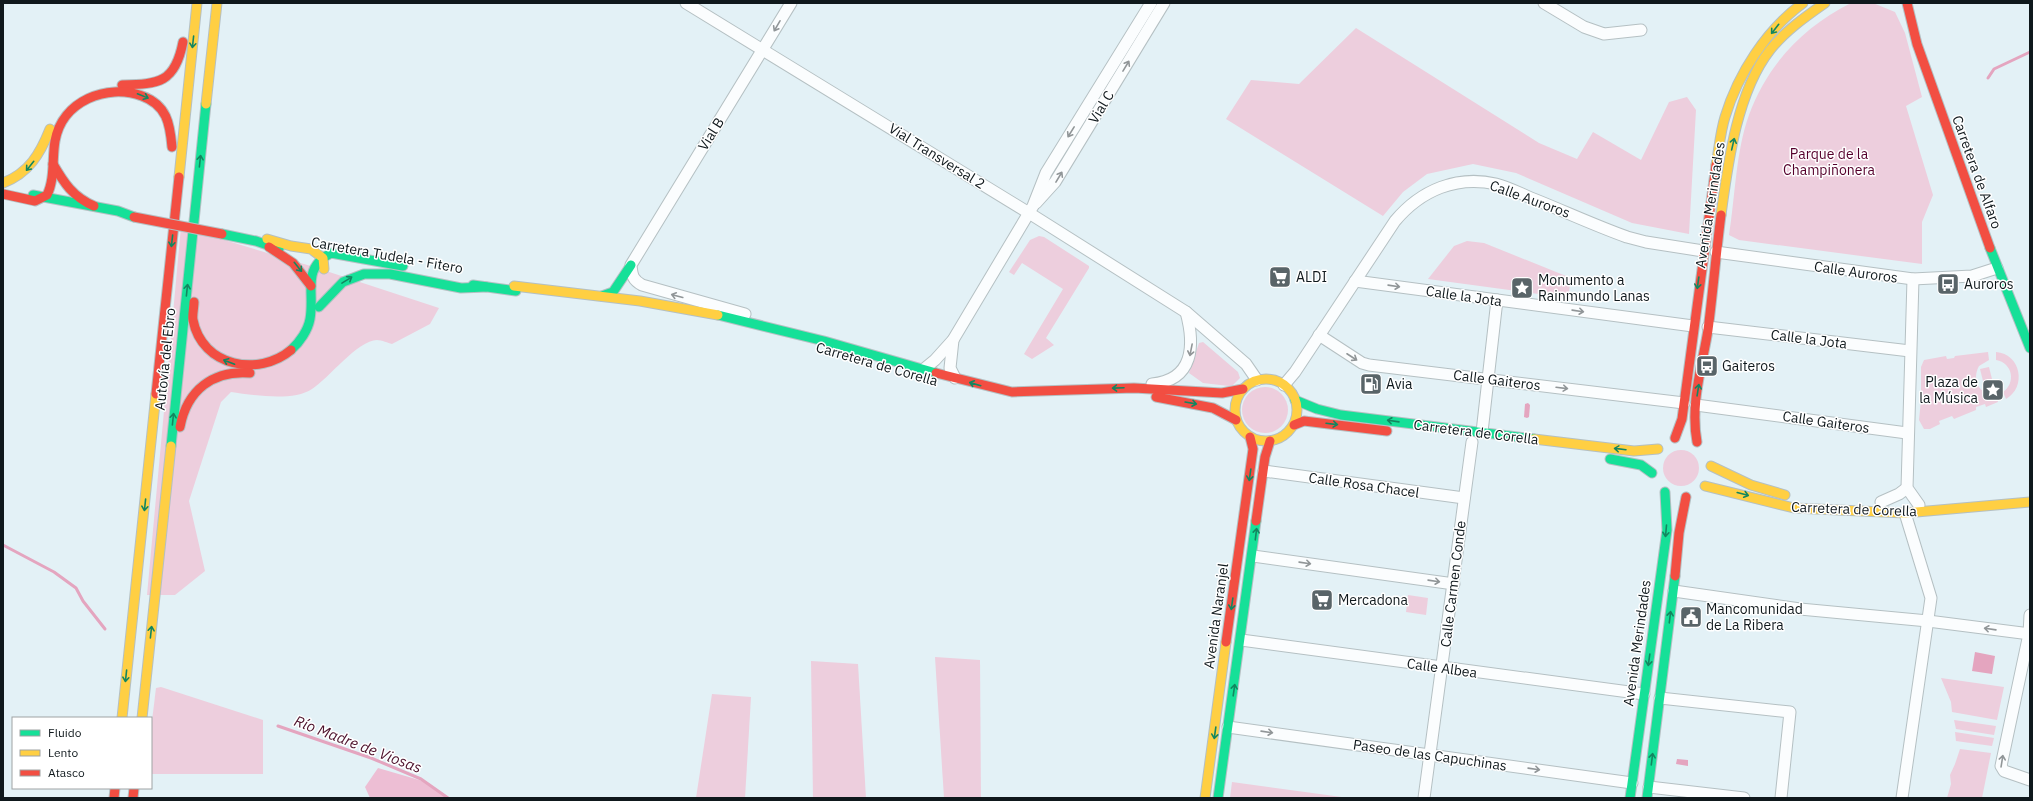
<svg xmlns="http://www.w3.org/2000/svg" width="2033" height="801" viewBox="0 0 2033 801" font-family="'IBM Plex Sans',sans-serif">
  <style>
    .green { fill: #edcedd }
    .forest { fill: #edbed4 }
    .water { fill: #e4a5bf }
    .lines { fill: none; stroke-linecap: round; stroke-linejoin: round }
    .stream { stroke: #e4a5bf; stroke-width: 3 }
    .street-casing { stroke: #b5c0c3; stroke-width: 13 }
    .fast-casing { stroke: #b5c0c3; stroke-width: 11 }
    .slow-casing { stroke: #b5c0c3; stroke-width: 11 }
    .jam-casing { stroke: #b5c0c3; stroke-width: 11 }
    .street { stroke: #fbfdfe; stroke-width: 11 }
    .fast { stroke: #16e098; stroke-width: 9 }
    .slow { stroke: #ffcf43; stroke-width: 9 }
    .jam { stroke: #f24e42; stroke-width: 9 }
    .jam-bridge-casing { stroke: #b5c0c3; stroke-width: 11; stroke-linecap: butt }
    .jam-bridge { stroke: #f24e42; stroke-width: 9 }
    .oneway { stroke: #919698 }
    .oneway2 { stroke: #138660 }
    .labels { text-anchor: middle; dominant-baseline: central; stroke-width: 3; stroke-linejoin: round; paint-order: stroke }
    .street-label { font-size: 14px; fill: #0f181c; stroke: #fff }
    .park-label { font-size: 14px; fill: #55002c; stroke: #fff }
    .poi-label { font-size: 14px; fill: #0f181c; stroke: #fff; text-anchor: start }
    .water-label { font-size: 15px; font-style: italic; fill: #4c112b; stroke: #fff }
  </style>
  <rect width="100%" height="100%" fill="#e3f1f6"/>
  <!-- green -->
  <g class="green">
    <path d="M1851 3H1873L1895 12 1905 33 1922 97 1906 106 1933 195 1922 222V264L1739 240 1729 235C1735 198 1736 150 1749 115 1768 64 1803 27 1851 3Z"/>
    <path d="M1356 28 1539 143 1577 159 1593 132 1641 160 1669 102 1687 97 1696 110 1689 234 1632 223 1516 173 1473 164 1427 174 1403 192 1383 216 1226 119 1251 80 1299 84Z"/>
    <path d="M181 227 314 267 439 308 430 324 392 344C388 343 382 340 377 340 358 340 328 379 312 389 293 402 252 395 231 392L221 402 189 501 205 571 175 595H147Z"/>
    <path d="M1039 236 1044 237 1089 266V268L1046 338 1054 345 1032 359 1024 354 1063 289 1022 263 1014 275 1009 272 1030 240Z"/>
    <path d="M1467 241 1484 243 1571 278 1568 298 1428 279 1454 246Z"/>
    <path d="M1203 342 1238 372 1240 378 1233 385 1229 386 1203 383 1189 373 1199 343Z"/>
    <path d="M1988 352 1989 360 1979 366C1971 381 1980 395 1996 395L1998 402 1986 407 1985 404 1976 407V410L1954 419 1952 416 1939 421 1940 424 1930 429H1924L1919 420 1921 400H1923V391H1921V367L1924 360 1946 356 1947 359 1954 358 1955 356Z"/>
    <path d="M1996 352C2021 354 2027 387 2006 399L2003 392C2016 383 2013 363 1996 360Z"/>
    <path d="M1989 367 1993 383 1984 385 1980 369Z"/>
    <circle cx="1265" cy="410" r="23"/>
    <circle cx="1681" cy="468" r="18"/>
    <path d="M1408 595 1428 598 1426 615 1406 612Z"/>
    <path d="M935 657 980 660 981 798H944Z"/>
    <path d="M811 661 858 664 866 798H813Z"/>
    <path d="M1941 678 2004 687 1997 720 1952 712 1951 702Z"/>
    <path d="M161 687 263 720V774H151V729L156 688Z"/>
    <path d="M712 694 751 697 745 798H696Z"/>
    <path d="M1954 720 1996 726 1994 735 1956 729Z"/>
    <path d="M1955 732 1994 738 1992 746 1956 741Z"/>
    <path d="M1960 749 1991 753 1982 798H1947L1951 784 1950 775 1955 764Z"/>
    <path d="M1232 782 1349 798H1230Z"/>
  </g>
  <!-- forest -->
  <path class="forest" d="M378 768 426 782 449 798H370L365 787Z"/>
  <!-- water -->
  <g class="water">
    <path d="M1528 403 1530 405 1529 417 1527 418 1524 417 1525 404Z"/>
    <path d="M1975 652 1995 656 1992 674 1972 671Z"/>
    <path d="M1677 759 1688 760V766L1676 764Z"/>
  </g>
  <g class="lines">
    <!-- stream -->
    <g class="stream">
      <path d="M1988 78 1994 69 2030 52"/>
      <path d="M3 545 54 572 76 588 83 601 105 629"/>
      <path d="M278 726 371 758 421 779 448 798"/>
    </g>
    <!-- street casing -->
    <g class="street-casing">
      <g id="street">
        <path d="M686 3 1029 213 1186 312 1246 364 1257 380"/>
        <path d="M1544 3 1584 27 1604 34 1641 30"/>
        <path d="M1036 203 1055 182 1164 3"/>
        <path d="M1716 252 1913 279 1972 276 1997 268"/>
        <path d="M1913 279 1907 488 1919 505"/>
        <path d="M1355 281 1693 326"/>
        <path d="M745 314 642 285C633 280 632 276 631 265L791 3"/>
        <path d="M1708 327 1910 351"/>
        <path d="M1319 335 1362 363 1369 365 1684 403"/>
        <path d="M953 340 950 368 955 378"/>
        <path d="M924 369 935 360 953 340 1033 206 1046 173 1151 3"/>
        <path d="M1152 384C1194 380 1195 345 1186 312"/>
        <path d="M1284 385 1295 372 1395 221C1421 190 1457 175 1496 184 1509 187 1523 195 1536 200 1566 212 1596 226 1627 237L1646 242 1703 251"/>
        <path d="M1696 405 1907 433"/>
        <path d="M1482 432 1497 300"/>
        <path d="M1264 471 1464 498"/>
        <path d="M1881 502 1899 494 1907 488"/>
        <path d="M1253 556 1454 584"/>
        <path d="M1674 591 1800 609 1928 621 2030 634"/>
        <path d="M2030 615 2029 634 2001 766 2004 771 2030 780"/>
        <path d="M1241 640 1644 694"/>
        <path d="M1660 698 1790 712 1781 798"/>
        <path d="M1228 727 1632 783"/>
        <path d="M1649 787 1744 798"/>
        <path d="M1424 798 1472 442"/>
        <path d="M1902 798 1931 598 1905 513"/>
      </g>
    </g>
    <!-- fast casing -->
    <g class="fast-casing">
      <g id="fast">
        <path d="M33 195 118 211 134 217"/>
        <path d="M222 234 256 241 279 249"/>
        <path d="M1990 248 2030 348"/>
        <path d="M473 285 516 291"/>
        <path d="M602 296 613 292 631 265"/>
        <path d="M319 307 343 282 364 274H390L461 288 486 287"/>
        <path d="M718 315 824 341 936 373"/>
        <path d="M291 350C300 342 308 330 310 319 315 291 301 269 331 253L403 266"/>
        <path d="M1295 400 1317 409 1341 415 1534 439"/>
        <path d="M171 446 206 104"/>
        <path d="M1610 459 1641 465 1652 473"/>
        <path d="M1218 798 1256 521"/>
        <path d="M1630 798 1667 530 1665 492"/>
        <path d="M1647 798 1675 576"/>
      </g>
    </g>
    <!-- slow casing -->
    <g class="slow-casing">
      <g id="slow">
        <path d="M206 104 217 3"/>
        <path d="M1716 165C1719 150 1720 133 1725 117 1738 74 1766 30 1803 3"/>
        <path d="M179 177 197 3"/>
        <path d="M3 183C29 173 40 154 50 129"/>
        <path d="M1721 215C1728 163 1737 92 1770 50 1785 31 1805 17 1825 3"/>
        <path d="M267 239 291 246 311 249 323 258 324 269"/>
        <path d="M514 286 640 301 718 315"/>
        <circle cx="1266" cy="410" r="31"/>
        <path d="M1534 439 1634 451 1658 449"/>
        <path d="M1711 466 1751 485 1785 495"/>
        <path d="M1705 486 1794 508 1905 513 2030 502"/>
        <path d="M122 718 156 394"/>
        <path d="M142 718 171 446"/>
        <path d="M1205 798 1226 642"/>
      </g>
    </g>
    <!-- jam casing -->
    <g class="jam-casing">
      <g id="jam">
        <path d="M1907 3 1917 44 1990 248"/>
        <path d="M122 85C159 84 175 83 183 42"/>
        <path d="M53 164C64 183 73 197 94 206"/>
        <path d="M3 194 35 201 47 195C55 179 52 158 55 141 62 101 107 83 142 96 167 105 170 124 172 147"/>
        <path d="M269 247 293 263 311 286"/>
        <path d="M194 302C194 308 192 315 193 320 202 367 259 377 291 350"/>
        <path d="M936 373 1012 392 1134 388 1222 393 1243 389"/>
        <path d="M156 394 179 177"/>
        <path d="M1156 397 1213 408 1236 420"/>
        <path d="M1294 425 1304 421 1387 431"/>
        <path d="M180 427C187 390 213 370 250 373"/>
        <path d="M1675 438 1682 419 1716 165"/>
        <path d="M1697 442C1690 404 1702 367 1708 330 1713 292 1716 253 1721 215"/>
        <path d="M1256 521 1265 457 1270 441"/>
        <path d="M1675 576 1679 533 1686 497"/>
        <path d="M1226 642 1253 449 1250 437"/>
        <path d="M114 798 115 788"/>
        <path d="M133 798 134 788"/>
      </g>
    </g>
    <!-- street -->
    <use href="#street" class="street"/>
    <!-- fast -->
    <use href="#fast" class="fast"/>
    <!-- slow -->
    <use href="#slow" class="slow"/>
    <!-- jam -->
    <use href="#jam" class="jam"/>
    <!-- jam-bridge casing -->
    <g class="jam-bridge-casing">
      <path id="jam-bridge" d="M134 217 222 234"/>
    </g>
    <!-- jam-bridge -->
    <use href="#jam-bridge" class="jam-bridge"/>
  </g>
  <!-- one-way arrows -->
  <defs><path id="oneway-shaft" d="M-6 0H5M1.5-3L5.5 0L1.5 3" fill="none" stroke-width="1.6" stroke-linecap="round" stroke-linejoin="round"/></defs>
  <g class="oneway">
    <use href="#oneway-shaft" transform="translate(777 26) rotate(120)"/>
    <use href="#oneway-shaft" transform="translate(1126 66) rotate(-59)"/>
    <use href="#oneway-shaft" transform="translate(1071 132) rotate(122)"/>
    <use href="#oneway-shaft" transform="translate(1059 177) rotate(-59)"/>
    <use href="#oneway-shaft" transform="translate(1394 286) rotate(8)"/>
    <use href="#oneway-shaft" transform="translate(677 296) rotate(-165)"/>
    <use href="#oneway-shaft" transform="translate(1578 311) rotate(8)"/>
    <use href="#oneway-shaft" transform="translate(1191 350) rotate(101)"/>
    <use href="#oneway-shaft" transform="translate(1352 357) rotate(33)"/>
    <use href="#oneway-shaft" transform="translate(1562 388) rotate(7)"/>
    <use href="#oneway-shaft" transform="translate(1305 563) rotate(8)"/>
    <use href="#oneway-shaft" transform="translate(1434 581) rotate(8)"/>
    <use href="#oneway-shaft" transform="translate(1990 629) rotate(-172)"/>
    <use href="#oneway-shaft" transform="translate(1267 732) rotate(8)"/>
    <use href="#oneway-shaft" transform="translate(2002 761) rotate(-81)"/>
    <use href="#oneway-shaft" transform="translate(1534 769) rotate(8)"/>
  </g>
  <g class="oneway2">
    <use href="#oneway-shaft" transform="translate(1775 29) rotate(128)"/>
    <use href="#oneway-shaft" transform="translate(193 42) rotate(96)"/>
    <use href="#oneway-shaft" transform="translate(143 96) rotate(22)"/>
    <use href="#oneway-shaft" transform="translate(1733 144) rotate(-77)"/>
    <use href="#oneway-shaft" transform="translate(200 161) rotate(-84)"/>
    <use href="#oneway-shaft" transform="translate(30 166) rotate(129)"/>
    <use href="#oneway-shaft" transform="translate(172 241) rotate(96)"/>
    <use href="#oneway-shaft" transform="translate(298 267) rotate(51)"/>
    <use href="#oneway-shaft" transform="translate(347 280) rotate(-32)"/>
    <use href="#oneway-shaft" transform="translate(1698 283) rotate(98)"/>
    <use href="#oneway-shaft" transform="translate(187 290) rotate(-84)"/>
    <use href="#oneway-shaft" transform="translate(229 362) rotate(-159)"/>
    <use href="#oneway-shaft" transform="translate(975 384) rotate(-164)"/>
    <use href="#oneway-shaft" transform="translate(1118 388) rotate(178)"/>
    <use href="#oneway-shaft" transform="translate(1698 390) rotate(-81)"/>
    <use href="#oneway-shaft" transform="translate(1191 403) rotate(10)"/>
    <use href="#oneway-shaft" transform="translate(173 419) rotate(-84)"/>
    <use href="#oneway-shaft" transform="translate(1393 421) rotate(-172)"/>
    <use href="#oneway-shaft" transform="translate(1332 424) rotate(7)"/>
    <use href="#oneway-shaft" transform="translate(1620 449) rotate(-173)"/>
    <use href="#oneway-shaft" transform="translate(1250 475) rotate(98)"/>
    <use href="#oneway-shaft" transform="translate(1743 494) rotate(15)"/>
    <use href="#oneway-shaft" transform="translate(145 505) rotate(96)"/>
    <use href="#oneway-shaft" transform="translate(1666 531) rotate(95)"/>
    <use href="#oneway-shaft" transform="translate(1256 534) rotate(-83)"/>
    <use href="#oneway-shaft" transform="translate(1232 604) rotate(98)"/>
    <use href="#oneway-shaft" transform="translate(1670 617) rotate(-83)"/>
    <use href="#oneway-shaft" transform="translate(151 632) rotate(-84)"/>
    <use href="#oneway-shaft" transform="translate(1649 660) rotate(98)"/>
    <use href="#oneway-shaft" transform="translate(126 676) rotate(96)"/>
    <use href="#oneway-shaft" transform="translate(1234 690) rotate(-82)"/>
    <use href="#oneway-shaft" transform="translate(1215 733) rotate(98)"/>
    <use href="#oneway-shaft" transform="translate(1652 759) rotate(-83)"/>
  </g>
  <!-- icons -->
  <defs>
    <g id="supermarket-square" transform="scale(1.15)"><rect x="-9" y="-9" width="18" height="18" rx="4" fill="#596468" stroke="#fff"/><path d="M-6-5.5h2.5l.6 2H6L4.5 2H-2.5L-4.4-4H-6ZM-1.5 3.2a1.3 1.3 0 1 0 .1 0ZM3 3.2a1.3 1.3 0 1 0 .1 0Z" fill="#fff"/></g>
    <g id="bus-square" transform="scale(1.15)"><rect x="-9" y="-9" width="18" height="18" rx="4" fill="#596468" stroke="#fff"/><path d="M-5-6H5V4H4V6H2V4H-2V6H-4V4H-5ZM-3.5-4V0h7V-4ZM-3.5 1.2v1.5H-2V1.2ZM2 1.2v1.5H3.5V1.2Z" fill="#fff"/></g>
    <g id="sight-square" transform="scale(1.15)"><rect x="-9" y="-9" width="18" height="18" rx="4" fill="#596468" stroke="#fff"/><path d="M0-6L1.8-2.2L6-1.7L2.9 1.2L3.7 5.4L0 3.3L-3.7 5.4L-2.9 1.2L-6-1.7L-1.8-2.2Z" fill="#fff"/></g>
    <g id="fuel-square" transform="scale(1.15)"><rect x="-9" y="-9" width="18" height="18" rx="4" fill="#596468" stroke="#fff"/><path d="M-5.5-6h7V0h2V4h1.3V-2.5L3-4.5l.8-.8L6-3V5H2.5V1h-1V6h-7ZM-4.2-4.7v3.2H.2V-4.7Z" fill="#fff"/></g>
    <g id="civic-square" transform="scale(1.15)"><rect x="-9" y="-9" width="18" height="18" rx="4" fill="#596468" stroke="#fff"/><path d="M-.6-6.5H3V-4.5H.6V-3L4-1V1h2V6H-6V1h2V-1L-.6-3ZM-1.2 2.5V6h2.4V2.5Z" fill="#fff"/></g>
  </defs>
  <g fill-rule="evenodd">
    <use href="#supermarket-square" x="1280" y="277"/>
    <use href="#bus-square" x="1948" y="284"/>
    <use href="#sight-square" x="1522" y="288"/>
    <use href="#bus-square" x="1707" y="366"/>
    <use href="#fuel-square" x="1371" y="384"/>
    <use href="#sight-square" x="1993" y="390"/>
    <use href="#supermarket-square" x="1322" y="600"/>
    <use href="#civic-square" x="1691" y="617"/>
  </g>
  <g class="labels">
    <!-- street labels -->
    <g class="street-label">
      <text transform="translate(1101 107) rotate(-59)">Vial C</text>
      <text transform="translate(711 134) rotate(-58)">Vial B</text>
      <text transform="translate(937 156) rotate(32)">Vial Transversal 2</text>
      <text transform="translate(1977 172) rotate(70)">Carretera de Alfaro</text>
      <text transform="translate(1530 199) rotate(20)">Calle Auroros</text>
      <text transform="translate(1710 205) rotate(-81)">Avenida Merindades</text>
      <text transform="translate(387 255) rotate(10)">Carretera Tudela - Fitero</text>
      <text transform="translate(1856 272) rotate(8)">Calle Auroros</text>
      <text transform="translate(1464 296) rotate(8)">Calle la Jota</text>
      <text transform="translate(1809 339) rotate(7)">Calle la Jota</text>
      <text transform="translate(165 359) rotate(-84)">Autovía del Ebro</text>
      <text transform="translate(877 364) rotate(16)">Carretera de Corella</text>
      <text transform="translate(1497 380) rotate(7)">Calle Gaiteros</text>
      <text transform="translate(1826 422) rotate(8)">Calle Gaiteros</text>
      <text transform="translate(1476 432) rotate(7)">Carretera de Corella</text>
      <text transform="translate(1364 485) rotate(8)">Calle Rosa Chacel</text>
      <text transform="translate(1854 509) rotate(2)">Carretera de Corella</text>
      <text transform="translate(1453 584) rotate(-83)">Calle Carmen Conde</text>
      <text transform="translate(1216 616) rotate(-82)">Avenida Naranjel</text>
      <text transform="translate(1637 643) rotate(-82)">Avenida Merindades</text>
      <text transform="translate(1442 668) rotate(8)">Calle Albea</text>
      <text transform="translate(1430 755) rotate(8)">Paseo de las Capuchinas</text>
    </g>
    <!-- park labels -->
    <g class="park-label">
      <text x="1829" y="154">Parque de la<tspan x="1829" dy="16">Champiñonera</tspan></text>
    </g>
    <!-- poi labels -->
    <g class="poi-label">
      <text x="1296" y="277">ALDI</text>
      <text x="1538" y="280">Monumento a<tspan x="1538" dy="16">Rainmundo Lanas</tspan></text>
      <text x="1964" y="284">Auroros</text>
      <text x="1722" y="366">Gaiteros</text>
      <text x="1978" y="382" text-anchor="end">Plaza de<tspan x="1978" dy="16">la Música</tspan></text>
      <text x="1386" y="384">Avia</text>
      <text x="1338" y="600">Mercadona</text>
      <text x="1706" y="609">Mancomunidad<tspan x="1706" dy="16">de La Ribera</tspan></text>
    </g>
    <!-- water labels -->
    <g class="water-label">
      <text transform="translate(358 744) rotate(21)">Río Madre de Viosas</text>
    </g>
  </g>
  <!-- border -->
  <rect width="2033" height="801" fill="none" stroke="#0f181c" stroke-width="8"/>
  <!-- legend -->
  <rect x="12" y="717" width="140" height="72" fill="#ffffff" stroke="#9fa3a4"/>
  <rect x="20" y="730" width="20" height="6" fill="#16e098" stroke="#9fa3a4"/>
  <text x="48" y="737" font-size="12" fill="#0f181c">Fluido</text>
  <rect x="20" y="750" width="20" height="6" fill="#ffcf43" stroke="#9fa3a4"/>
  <text x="48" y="757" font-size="12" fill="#0f181c">Lento</text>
  <rect x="20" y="770" width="20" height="6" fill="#f24e42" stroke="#9fa3a4"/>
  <text x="48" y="777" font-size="12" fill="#0f181c">Atasco</text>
</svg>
